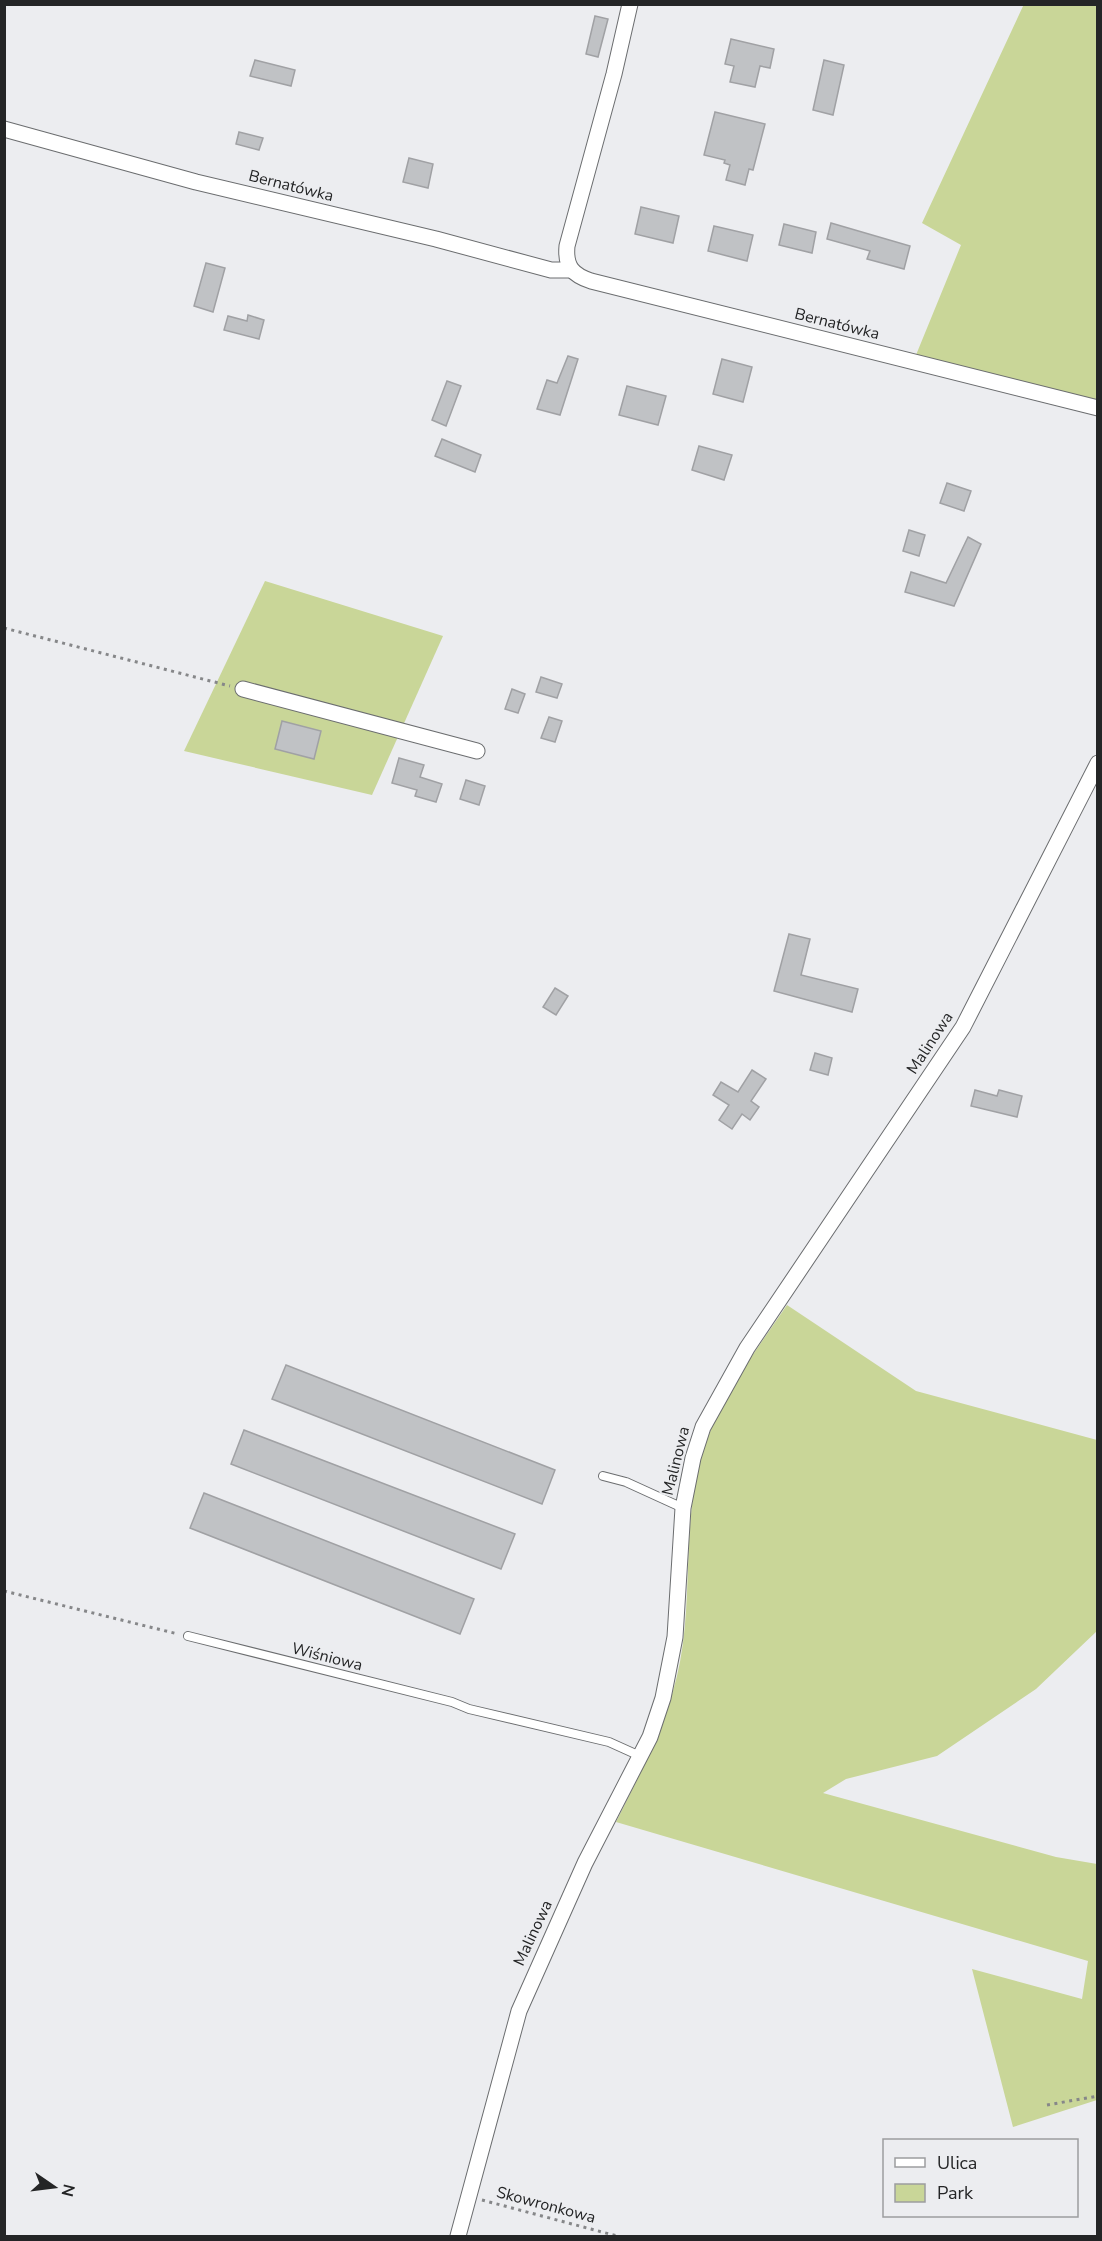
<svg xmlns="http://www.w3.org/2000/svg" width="1102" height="2241" viewBox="0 0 1102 2241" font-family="'Nunito Sans',sans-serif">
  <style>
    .green { fill: #c9d698 }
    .building { fill: #c0c2c5; stroke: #a0a1a4; stroke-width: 1.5 }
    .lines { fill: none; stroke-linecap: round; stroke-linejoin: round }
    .service-casing { stroke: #6b6d6f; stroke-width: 10 }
    .minor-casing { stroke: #6b6d6f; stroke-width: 17 }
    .path { stroke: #868789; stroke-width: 3; stroke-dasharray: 3 4.5; stroke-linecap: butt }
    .service { stroke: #fff; stroke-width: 8 }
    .minor { stroke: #fff; stroke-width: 15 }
    .labels { text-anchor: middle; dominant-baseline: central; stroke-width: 4.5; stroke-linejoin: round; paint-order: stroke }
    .street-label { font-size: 16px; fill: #242526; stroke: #ecedf0 }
  </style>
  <rect width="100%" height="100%" fill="#ecedf0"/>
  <!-- green -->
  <g class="green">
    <path d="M1024 4 1097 5V401L916 355 961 245 922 223Z"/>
    <path d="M265 581 443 636 372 795 184 751Z"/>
    <path d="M787 1305 916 1391 1097 1440V1631L1036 1689 937 1756 846 1779 823 1793 1056 1857 1097 1864V2100L1013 2127 972 1969 1082 1999 1088 1961 616 1822C642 1770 669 1719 680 1662 693 1594 682 1521 702 1455 718 1400 755 1352 787 1305Z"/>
  </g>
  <!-- building -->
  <g class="building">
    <path d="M595 16 608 19 598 57 586 54Z"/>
    <path d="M731 39 774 49 770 68 760 66 755 87 730 82 734 66 725 64Z"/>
    <path d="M255 60 295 70 291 86 250 76Z"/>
    <path d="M824 60 844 65 833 115 813 110Z"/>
    <path d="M715 112 765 124 753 170 749 169 745 185 726 180 730 165 724 163 725 160 704 155Z"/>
    <path d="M239 132 263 138 259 150 236 144Z"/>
    <path d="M409 158 433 164 428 188 403 182Z"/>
    <path d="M641 207 679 216 673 243 635 234Z"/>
    <path d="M831 223 910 246 904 269 867 259 870 251 827 239Z"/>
    <path d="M784 224 816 232 812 253 779 245Z"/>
    <path d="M714 226 753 235 747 261 708 251Z"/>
    <path d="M206 263 225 268 213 312 194 306Z"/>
    <path d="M248 315 264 320 259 339 224 330 228 316 247 321Z"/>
    <path d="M568 356 578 359 560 415 537 409 547 380 557 383Z"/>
    <path d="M722 359 752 367 743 402 713 394Z"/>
    <path d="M447 381 461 386 446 426 432 420Z"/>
    <path d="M627 386 666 396 658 425 619 415Z"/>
    <path d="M442 439 481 455 475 472 435 456Z"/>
    <path d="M699 446 732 455 724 480 692 470Z"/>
    <path d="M947 483 971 491 964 511 940 503Z"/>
    <path d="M909 530 925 535 919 556 903 551Z"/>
    <path d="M968 537 981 544 954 606 905 592 911 572 946 583Z"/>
    <path d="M541 677 562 684 557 698 536 692Z"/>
    <path d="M512 689 525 694 518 713 505 709Z"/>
    <path d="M549 717 562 721 555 742 541 738Z"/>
    <path d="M282 721 321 731 314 759 275 749Z"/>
    <path d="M399 758 424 765 420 777 442 784 436 802 415 796 417 790 392 783Z"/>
    <path d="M466 780 485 786 479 805 460 799Z"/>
    <path d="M789 934 810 939 801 975 858 989 852 1012 774 991Z"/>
    <path d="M555 988 568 996 556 1015 543 1007Z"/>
    <path d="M815 1053 832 1058 828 1075 810 1070Z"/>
    <path d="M752 1070 766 1079 751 1101 759 1107 750 1120 742 1114 732 1129 719 1120 729 1105 713 1095 721 1082 738 1092Z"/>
    <path d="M975 1090 997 1096 999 1090 1022 1096 1017 1117 971 1106Z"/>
    <path d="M286 1365 555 1470 542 1504 272 1399Z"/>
    <path d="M244 1430 515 1534 501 1569 231 1464Z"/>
    <path d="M204 1493 474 1599 460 1634 190 1528Z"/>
  </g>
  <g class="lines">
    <!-- service casing -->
    <g class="service-casing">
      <g id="service">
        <path d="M603 1476 626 1482 683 1508"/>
        <path d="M188 1636 452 1702 469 1709 609 1742 640 1756"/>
      </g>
    </g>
    <!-- minor casing -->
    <g class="minor-casing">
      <g id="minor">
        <path d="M630 4 614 74 567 246C565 267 573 275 591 281L1098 408"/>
        <path d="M4 129 196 182 436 239 551 270H571"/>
        <path d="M243 689 477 751"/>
        <path d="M458 2236 519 2011 585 1863 650 1737 663 1698 675 1637 683 1508 693 1458 703 1427 747 1348 963 1027 1098 763"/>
      </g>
    </g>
    <!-- path -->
    <g class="path">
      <path d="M4 628 230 686"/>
      <path d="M4 1591 178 1634"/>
      <path d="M1047 2105 1098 2096"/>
      <path d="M482 2200 617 2236"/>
    </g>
    <!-- service -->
    <use href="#service" class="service"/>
    <!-- minor -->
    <use href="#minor" class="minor"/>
  </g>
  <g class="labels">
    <!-- street labels -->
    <g class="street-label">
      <text transform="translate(291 186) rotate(14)">Bernatówka</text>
      <text transform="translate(837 324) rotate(14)">Bernatówka</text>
      <text transform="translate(930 1043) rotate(-57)">Malinowa</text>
      <text transform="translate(676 1461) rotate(-76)">Malinowa</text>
      <text transform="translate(327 1657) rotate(14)">Wiśniowa</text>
      <text transform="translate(533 1933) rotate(-65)">Malinowa</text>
      <text transform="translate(546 2205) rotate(15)">Skowronkowa</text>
    </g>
  </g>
  <!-- border -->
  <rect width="1102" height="2241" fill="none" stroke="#242526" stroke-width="12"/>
  <!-- legend -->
  <rect x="883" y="2139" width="195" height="78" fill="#ecedf0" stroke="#9c9d9f" stroke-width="1.5"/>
  <rect x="895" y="2158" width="30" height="9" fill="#ffffff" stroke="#9c9d9f" stroke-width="1.5"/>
  <text x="937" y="2169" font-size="18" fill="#242526">Ulica</text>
  <rect x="895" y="2184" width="30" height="18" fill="#c9d698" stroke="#9c9d9f" stroke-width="1.5"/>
  <text x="937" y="2199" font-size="18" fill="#242526">Park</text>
  <!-- north arrow -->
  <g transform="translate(54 2187) rotate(104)" stroke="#ecedf0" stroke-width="4.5" paint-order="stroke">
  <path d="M0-4.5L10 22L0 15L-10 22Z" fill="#242526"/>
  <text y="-9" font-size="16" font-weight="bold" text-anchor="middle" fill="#242526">N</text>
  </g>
</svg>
